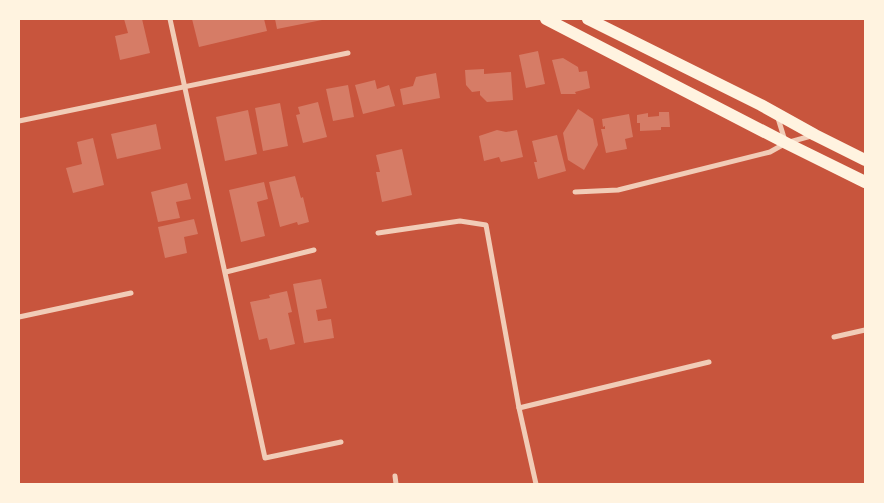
<svg xmlns="http://www.w3.org/2000/svg" width="884" height="503" viewBox="0 0 884 503" font-family="Cabin,sans-serif">
  <style>
    .building { fill: #d67c66 }
    .lines { fill: none; stroke-linecap: round; stroke-linejoin: round }
    .minor { stroke: #f1ccb7; stroke-width: 5 }
    .primary { stroke: #fff3e0; stroke-width: 12 }
  </style>
  <rect width="100%" height="100%" fill="#c8553d"/>
  <!-- building -->
  <g class="building">
    <path d="M124 19H142L150 53 120 60 115 36 128 33Z"/>
    <path d="M192 19H264L267 31 199 47Z"/>
    <path d="M275 19H322V20L277 29Z"/>
    <path d="M538 51 545 84 526 88 519 55Z"/>
    <path d="M563 58 578 67 579 72 587 71 590 88 575 92 576 94H561L552 60Z"/>
    <path d="M484 69V74L511 72 513 100 487 102 480 95V91L472 92 466 85 465 70Z"/>
    <path d="M436 73 440 98 403 105 400 89 413 86 416 77Z"/>
    <path d="M375 80 377 89 389 85 395 106 363 114 355 85Z"/>
    <path d="M348 85 354 117 333 121 326 89Z"/>
    <path d="M318 102 327 137 303 143 296 115 300 114 298 107Z"/>
    <path d="M280 103 288 146 263 151 255 108Z"/>
    <path d="M578 109 593 119 598 145 584 170 568 160 563 133Z"/>
    <path d="M248 110 257 154 225 161 216 117Z"/>
    <path d="M659 112H669L670 127H661V130L640 131V123H637V115L648 113V117L659 116Z"/>
    <path d="M629 114 633 137 625 139 627 149 606 153 601 129H605V126L603 127 602 119Z"/>
    <path d="M156 124 161 149 117 159 111 134Z"/>
    <path d="M497 130 506 132 517 130 523 157 501 162 499 157 484 161 479 136Z"/>
    <path d="M557 135 566 171 538 179 534 162H537L532 141Z"/>
    <path d="M93 138 104 185 73 193 66 168 82 164 77 142Z"/>
    <path d="M402 149 412 195 382 202 376 172H380L376 155Z"/>
    <path d="M295 176 301 198 303 197 309 222 298 225 297 222 280 227 269 182Z"/>
    <path d="M264 182 268 199 257 202 265 236 241 242 229 190Z"/>
    <path d="M187 183 191 199 176 202 180 218 158 222 151 192Z"/>
    <path d="M194 219 198 234 184 237 187 253 165 258 158 227Z"/>
    <path d="M321 279 327 308 316 310 318 321 331 319 334 338 304 343 293 284Z"/>
    <path d="M287 291 292 312 288 313 295 344 270 350 267 338 259 340 250 302 270 298 269 295Z"/>
  </g>
  <g class="lines">
    <!-- minor -->
    <g class="minor">
      <path d="M170 19 265 458 341 442"/>
      <path d="M778 118 785 141"/>
      <path d="M19 121 348 53"/>
      <path d="M575 192 618 190 770 152 786 143 811 136"/>
      <path d="M378 233 460 221 486 225 519 408 536 484"/>
      <path d="M226 272 314 250"/>
      <path d="M19 317 131 293"/>
      <path d="M834 337 865 330"/>
      <path d="M519 408 709 362"/>
      <path d="M395 476 396 484"/>
    </g>
    <!-- primary -->
    <g class="primary">
      <path d="M546 19 786 143 865 182"/>
      <path d="M588 19 761 105 815 135 865 160"/>
    </g>
  </g>
  <!-- border -->
  <rect width="884" height="503" fill="none" stroke="#fff3e0" stroke-width="40"/>
</svg>
